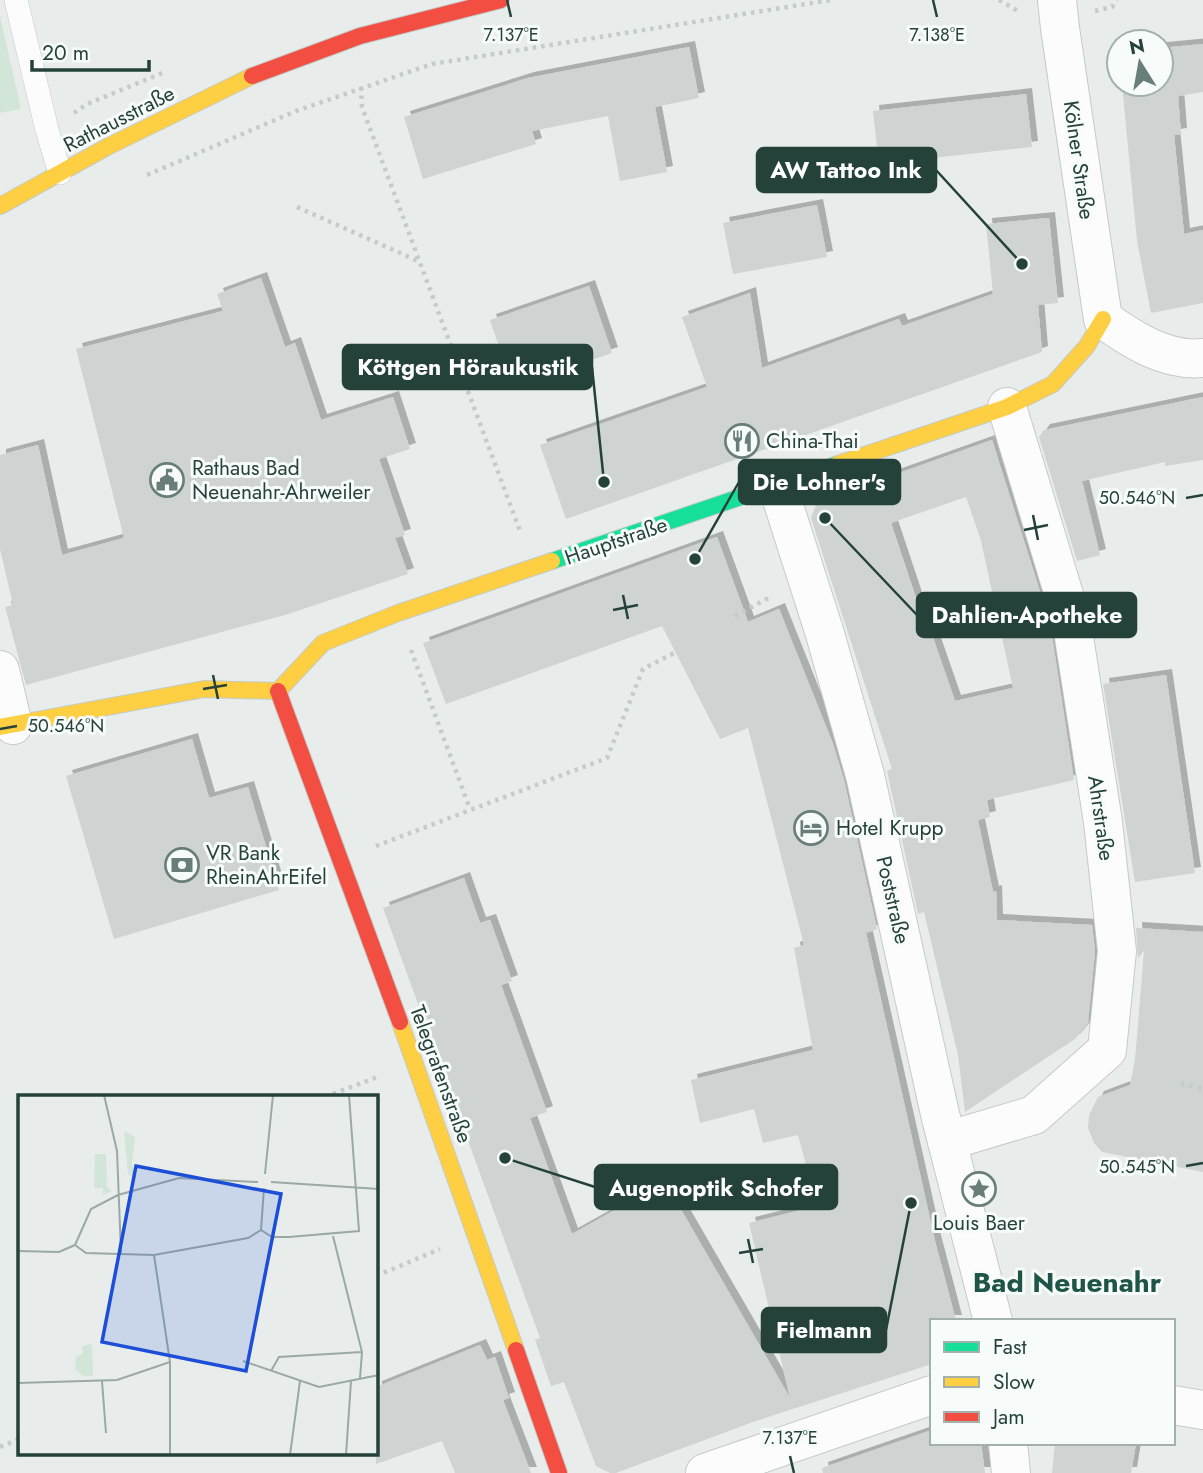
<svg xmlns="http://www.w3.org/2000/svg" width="1203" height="1473" viewBox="0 0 1203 1473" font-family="Jost,sans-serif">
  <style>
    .green { fill: #d1e6d8 }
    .building { fill: #cfd4d2; fill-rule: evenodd; filter: url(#shadow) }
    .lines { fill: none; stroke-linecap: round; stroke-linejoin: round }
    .lane-casing { stroke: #c5cac8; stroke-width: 24 }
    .street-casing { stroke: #c5cac8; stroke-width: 40 }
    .fast-casing { stroke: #c3cbc8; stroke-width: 18 }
    .slow-casing { stroke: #c3cbc8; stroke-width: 18 }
    .jam-casing { stroke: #c3cbc8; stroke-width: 18 }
    .path { stroke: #c3ccca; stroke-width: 4.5; stroke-dasharray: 3.5 5; stroke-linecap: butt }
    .lane { stroke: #fcfcfc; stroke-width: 23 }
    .street { stroke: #fcfcfc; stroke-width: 38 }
    .fast { stroke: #16e098; stroke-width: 16 }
    .slow { stroke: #ffcf43; stroke-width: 16 }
    .jam { stroke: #f24e42; stroke-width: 16 }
    .ticks { fill: none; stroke: #24423a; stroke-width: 2.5 }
    .labels { text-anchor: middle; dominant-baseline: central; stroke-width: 6; stroke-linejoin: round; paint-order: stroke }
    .street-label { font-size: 21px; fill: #24423a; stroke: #f7fbf9 }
    .poi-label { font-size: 21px; fill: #24423a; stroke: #f7fbf9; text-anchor: start }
    .district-label { font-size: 28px; font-weight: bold; fill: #1f5548; stroke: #f7fbf9 }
    .inset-road { fill: none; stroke: #9aa9a4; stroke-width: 2 }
    .view { fill: #1d4ed8; fill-opacity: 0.15; stroke: #1d4ed8; stroke-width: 3.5 }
    .inset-edge { fill: none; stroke: #24423a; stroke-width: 3.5 }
    .ticks-label { font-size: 18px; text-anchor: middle; fill: #24423a; stroke: #f7fbf9; stroke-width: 6; stroke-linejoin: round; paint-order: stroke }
    .leader { fill: none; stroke: #24423a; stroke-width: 2.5 }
    .callout-dot { fill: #24423a; stroke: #f7fbf9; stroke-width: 2.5 }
    .callout { fill: #24423a; stroke: #24423a; stroke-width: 2.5 }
    .callout-label { font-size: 23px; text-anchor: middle; font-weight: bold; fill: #fff }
  </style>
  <defs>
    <filter id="shadow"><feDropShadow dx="6" dy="-6" stdDeviation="0" flood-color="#0004"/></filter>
  </defs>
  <rect width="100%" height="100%" fill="#e8edeb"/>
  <!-- green -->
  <path class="green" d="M0 16 21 109 0 113Z"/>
  <!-- building -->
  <g class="building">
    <path d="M1203 44V92L1178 96 1181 134 1174 135 1184 234 1203 230V303L1151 313 1137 241 1122 84H1161V48Z"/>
    <path d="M689 47 699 98 655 107 667 172 620 181 608 116 532 131 536 144 423 179 404 117 528 78Z"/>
    <path d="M1026 94 1032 147 879 164 873 111Z"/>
    <path d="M817 205 827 257 733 274 723 223Z"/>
    <path d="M1049 218 1058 303 1038 305 1042 352 566 519 540 445 707 387 682 317 750 293 762 368 899 319 902 326 993 294 986 224Z"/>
    <path d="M261 278 285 347 295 343 321 420 393 397 410 449 379 459 405 535 395 538 408 574 285 615 26 685 5 607 13 605 0 549V455L38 445 62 555 124 538 76 349 223 311 217 294Z"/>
    <path d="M589 286 612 353 513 387 490 320Z"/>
    <path d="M1203 397V460L1165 466V462L1082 481 1100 555 1077 561 1039 437 1044 430Z"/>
    <path d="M992 440 1050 623 1074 780 987 800 990 817 978 820 993 892 996 891 997 920 1092 925 1095 951 1088 1023 1075 1039 965 1112 958 1055 924 912 918 914 887 771 892 769 811 518 816 505 823 500ZM966 497 981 541 1013 688 955 701 923 609 920 610 891 523Z"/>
    <path d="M717 537 748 622 779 609 833 744 844 780 877 929 866 933 935 1241 956 1321H932V1364L753 1422 616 1473H610L596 1466 564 1382 551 1386 535 1340 540 1338 383 908 464 878 480 923 490 920 512 981 501 985 547 1112 530 1118 572 1234 665 1182 790 1398 749 1223 817 1206 798 1135 763 1143 754 1109 700 1123 691 1080 813 1050 794 948 804 945 748 728 720 739 662 626 446 704 423 643Z"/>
    <path d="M1166 675 1195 873 1135 882 1103 684Z"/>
    <path d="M192 739 209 798 248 787 279 890 114 939 66 776Z"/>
    <path d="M1136 928 1203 932V1172L1102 1152 1094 1143 1088 1128 1089 1115 1098 1097 1130 1085 1135 1060 1144 951 1138 958Z"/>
    <path d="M480 1345 487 1360 495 1357 509 1398 503 1400 531 1473H455L442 1441 376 1464V1387Z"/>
    <path d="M932 1430V1443H981L985 1473H823L822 1468Z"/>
    <path d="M1055 1443H1136L1131 1473H1052Z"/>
  </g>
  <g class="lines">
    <!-- lane casing -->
    <g class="lane-casing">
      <path id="lane" d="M16 0 47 130 60 173"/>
    </g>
    <!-- street casing -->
    <g class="street-casing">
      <g id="street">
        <path d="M1057 0 1060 28 1103 319C1131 339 1166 362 1203 358"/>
        <path d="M777 484 825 634 865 775 940 1114 993 1321"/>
        <path d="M0 670 13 725"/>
        <path d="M947 1141 1034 1115 1107 1050 1117 951 1103 822 1071 618 1007 407"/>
        <path d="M1173 1405 1203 1410"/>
        <path d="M1008 1443 1011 1473"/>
        <path d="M705 1473 932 1395"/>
      </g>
    </g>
    <!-- fast casing -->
    <g class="fast-casing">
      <path id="fast" d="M552 561 838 464"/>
    </g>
    <!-- slow casing -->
    <g class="slow-casing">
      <g id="slow">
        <path d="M0 206 107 147 252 76"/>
        <path d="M838 464 1007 407 1053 384 1087 346 1103 319"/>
        <path d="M0 727 204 689 278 691 323 643 398 613 552 561"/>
        <path d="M400 1022 516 1350"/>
      </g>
    </g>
    <!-- jam casing -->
    <g class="jam-casing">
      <g id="jam">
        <path d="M252 76 360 36 501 0"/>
        <path d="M278 691 400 1022"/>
        <path d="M516 1350 559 1473"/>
      </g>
    </g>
    <!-- path -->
    <g class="path">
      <path d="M999 0 1020 12"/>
      <path d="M1095 11 1112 7 1117 0"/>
      <path d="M361 87 362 107 520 531"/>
      <path d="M74 113 87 104 165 72"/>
      <path d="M147 175 296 111 432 64 831 0"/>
      <path d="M297 207 418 261"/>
      <path d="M735 616 772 596"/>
      <path d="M411 650 470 809"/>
      <path d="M376 846 607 758 643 669 676 652"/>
      <path d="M1181 1084 1203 1089"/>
      <path d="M325 1097 380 1076"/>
      <path d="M376 1276 440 1249"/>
      <path d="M0 1447 19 1439"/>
    </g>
    <!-- lane -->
    <use href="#lane" class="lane"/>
    <!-- street -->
    <use href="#street" class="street"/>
    <!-- fast -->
    <use href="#fast" class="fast"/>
    <!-- slow -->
    <use href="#slow" class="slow"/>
    <!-- jam -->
    <use href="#jam" class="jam"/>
  </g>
  <!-- ticks -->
  <path class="ticks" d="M507 0 511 17M933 0 937 17M1186 498 1203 495M1033 515 1038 540M1024 530 1048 525M623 595 628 619M613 610 638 605M213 675 218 699M203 689 227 685M0 729 17 726M1186 1166 1203 1163M748 1239 753 1263M739 1253 763 1249M790 1456 794 1473"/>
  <!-- icons -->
  <defs>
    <g id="restaurant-ring" transform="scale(1.75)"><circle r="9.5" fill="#f7fbf9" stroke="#697e78" stroke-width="1.5"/><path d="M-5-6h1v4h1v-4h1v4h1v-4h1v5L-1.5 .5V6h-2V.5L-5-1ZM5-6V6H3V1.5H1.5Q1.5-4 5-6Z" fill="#697e78"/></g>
    <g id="civic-ring" transform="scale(1.75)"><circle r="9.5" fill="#f7fbf9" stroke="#697e78" stroke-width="1.5"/><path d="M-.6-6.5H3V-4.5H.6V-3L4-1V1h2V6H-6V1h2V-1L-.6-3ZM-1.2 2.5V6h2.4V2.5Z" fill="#697e78"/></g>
    <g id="hotel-ring" transform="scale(1.75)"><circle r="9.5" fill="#f7fbf9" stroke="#697e78" stroke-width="1.5"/><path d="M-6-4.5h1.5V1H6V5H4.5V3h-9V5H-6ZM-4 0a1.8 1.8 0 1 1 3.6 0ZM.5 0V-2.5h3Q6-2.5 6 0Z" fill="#697e78"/></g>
    <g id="bank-ring" transform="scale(1.75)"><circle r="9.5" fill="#f7fbf9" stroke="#697e78" stroke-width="1.5"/><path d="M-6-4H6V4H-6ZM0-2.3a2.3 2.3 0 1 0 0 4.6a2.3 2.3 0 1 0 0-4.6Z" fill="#697e78"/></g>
    <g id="sight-ring" transform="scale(1.75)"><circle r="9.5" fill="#f7fbf9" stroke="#697e78" stroke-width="1.5"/><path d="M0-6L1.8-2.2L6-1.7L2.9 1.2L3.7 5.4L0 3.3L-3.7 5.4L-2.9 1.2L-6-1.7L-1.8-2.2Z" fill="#697e78"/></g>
  </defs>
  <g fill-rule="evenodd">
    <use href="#restaurant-ring" x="742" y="441"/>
    <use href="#civic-ring" x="167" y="480"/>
    <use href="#hotel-ring" x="811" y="828"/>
    <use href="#bank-ring" x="182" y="865"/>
    <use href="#sight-ring" x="979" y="1189"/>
  </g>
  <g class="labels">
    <!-- street labels -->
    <g class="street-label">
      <text transform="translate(119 119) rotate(-27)">Rathausstraße</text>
      <text transform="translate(1079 160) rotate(82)">Kölner Straße</text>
      <text transform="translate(616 541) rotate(-19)">Hauptstraße</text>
      <text transform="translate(1101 818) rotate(82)">Ahrstraße</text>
      <text transform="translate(893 900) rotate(77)">Poststraße</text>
      <text transform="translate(441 1074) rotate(70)">Telegrafenstraße</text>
    </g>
    <!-- poi labels -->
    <g class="poi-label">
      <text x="766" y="441">China-Thai</text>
      <text x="192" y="468">Rathaus Bad<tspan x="192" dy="24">Neuenahr-Ahrweiler</tspan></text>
      <text x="836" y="828">Hotel Krupp</text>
      <text x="206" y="853">VR Bank<tspan x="206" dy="24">RheinAhrEifel</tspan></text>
      <text x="979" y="1223" text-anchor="middle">Louis Baer</text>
    </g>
    <!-- district labels -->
    <g class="district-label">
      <text x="1067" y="1282">Bad Neuenahr</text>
    </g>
  </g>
  <!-- overview -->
  <g transform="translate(18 1095)">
    <rect width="360" height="360" fill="#e8edeb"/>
    <path d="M106 36 117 42 114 68 118 84 110 79ZM77 59H88L89 92 94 96 85 100V93H76ZM74 249 75 281H66L57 275 58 262 65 258 64 251Z" fill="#d1e6d8"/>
    <path class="inset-road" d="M86 0 99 56 103 158M247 79 255 0M253 87 361 94M243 135 254 142H271L341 136 331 0M243 135 246 93M315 141 344 257 342 283M57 150 73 114 100 100 161 83 240 87M57 150 68 158 136 160 230 143 243 135M0 156 41 157 57 150M136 160 152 267V360M225 266 301 292 361 280M253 276 261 262 344 257M84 286 88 338M0 288 99 285 152 267M0 333 1 360M272 360 282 286M328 360 333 286"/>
    <path class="view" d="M118 71 263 99 228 276 84 247Z"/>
    <rect width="360" height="360" class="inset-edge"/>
  </g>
  <g class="ticks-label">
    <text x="511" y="41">7.137°E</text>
    <text x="937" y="41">7.138°E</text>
    <text x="1137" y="504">50.546°N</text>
    <text x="66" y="732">50.546°N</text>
    <text x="1137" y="1173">50.545°N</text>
    <text x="790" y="1444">7.137°E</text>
  </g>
  <!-- callouts -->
  <path class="leader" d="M1022 264L936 170M604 482L592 367M695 559L739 482M825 518L917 615M505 1158L595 1187M911 1203L886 1330"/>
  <g class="callout-dot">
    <circle cx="1022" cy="264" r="7"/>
    <circle cx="604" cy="482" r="7"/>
    <circle cx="695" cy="559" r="7"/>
    <circle cx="825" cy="518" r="7"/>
    <circle cx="505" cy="1158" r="7"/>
    <circle cx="911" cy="1203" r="7"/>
  </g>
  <g class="callout">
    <rect x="757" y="148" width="179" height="44" rx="7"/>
    <rect x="343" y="345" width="249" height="44" rx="7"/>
    <rect x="739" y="460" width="161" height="44" rx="7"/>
    <rect x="917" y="593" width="219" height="44" rx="7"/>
    <rect x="595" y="1165" width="242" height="44" rx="7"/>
    <rect x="762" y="1308" width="124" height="44" rx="7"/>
  </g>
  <g class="callout-label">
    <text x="846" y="178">AW Tattoo Ink</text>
    <text x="468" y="375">Köttgen Höraukustik</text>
    <text x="819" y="490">Die Lohner's</text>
    <text x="1027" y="623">Dahlien-Apotheke</text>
    <text x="716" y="1196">Augenoptik Schofer</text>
    <text x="824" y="1338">Fielmann</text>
  </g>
  <!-- legend -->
  <rect x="930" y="1319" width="245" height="126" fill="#f7fbf9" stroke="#a3b1ad" stroke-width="2"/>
  <rect x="944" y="1342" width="35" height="10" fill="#16e098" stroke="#a3b1ad" stroke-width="2"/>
  <text x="993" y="1354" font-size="21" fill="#24423a">Fast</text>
  <rect x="944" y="1377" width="35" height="10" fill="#ffcf43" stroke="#a3b1ad" stroke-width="2"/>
  <text x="993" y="1389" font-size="21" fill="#24423a">Slow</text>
  <rect x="944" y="1412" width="35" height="10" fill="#f24e42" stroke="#a3b1ad" stroke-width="2"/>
  <text x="993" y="1424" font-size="21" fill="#24423a">Jam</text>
  <!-- north arrow -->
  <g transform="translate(1140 63) rotate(349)"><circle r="33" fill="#f7fbf9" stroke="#a3b1ad" stroke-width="2"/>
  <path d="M0-5L12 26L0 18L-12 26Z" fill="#697e78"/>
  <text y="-10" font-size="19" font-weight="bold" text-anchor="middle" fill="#24423a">N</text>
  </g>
  <!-- scale -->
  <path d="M32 60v10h117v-10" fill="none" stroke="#24423a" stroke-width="3.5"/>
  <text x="42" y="60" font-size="21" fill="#24423a" stroke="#f7fbf9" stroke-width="5" paint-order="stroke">20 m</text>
</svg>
